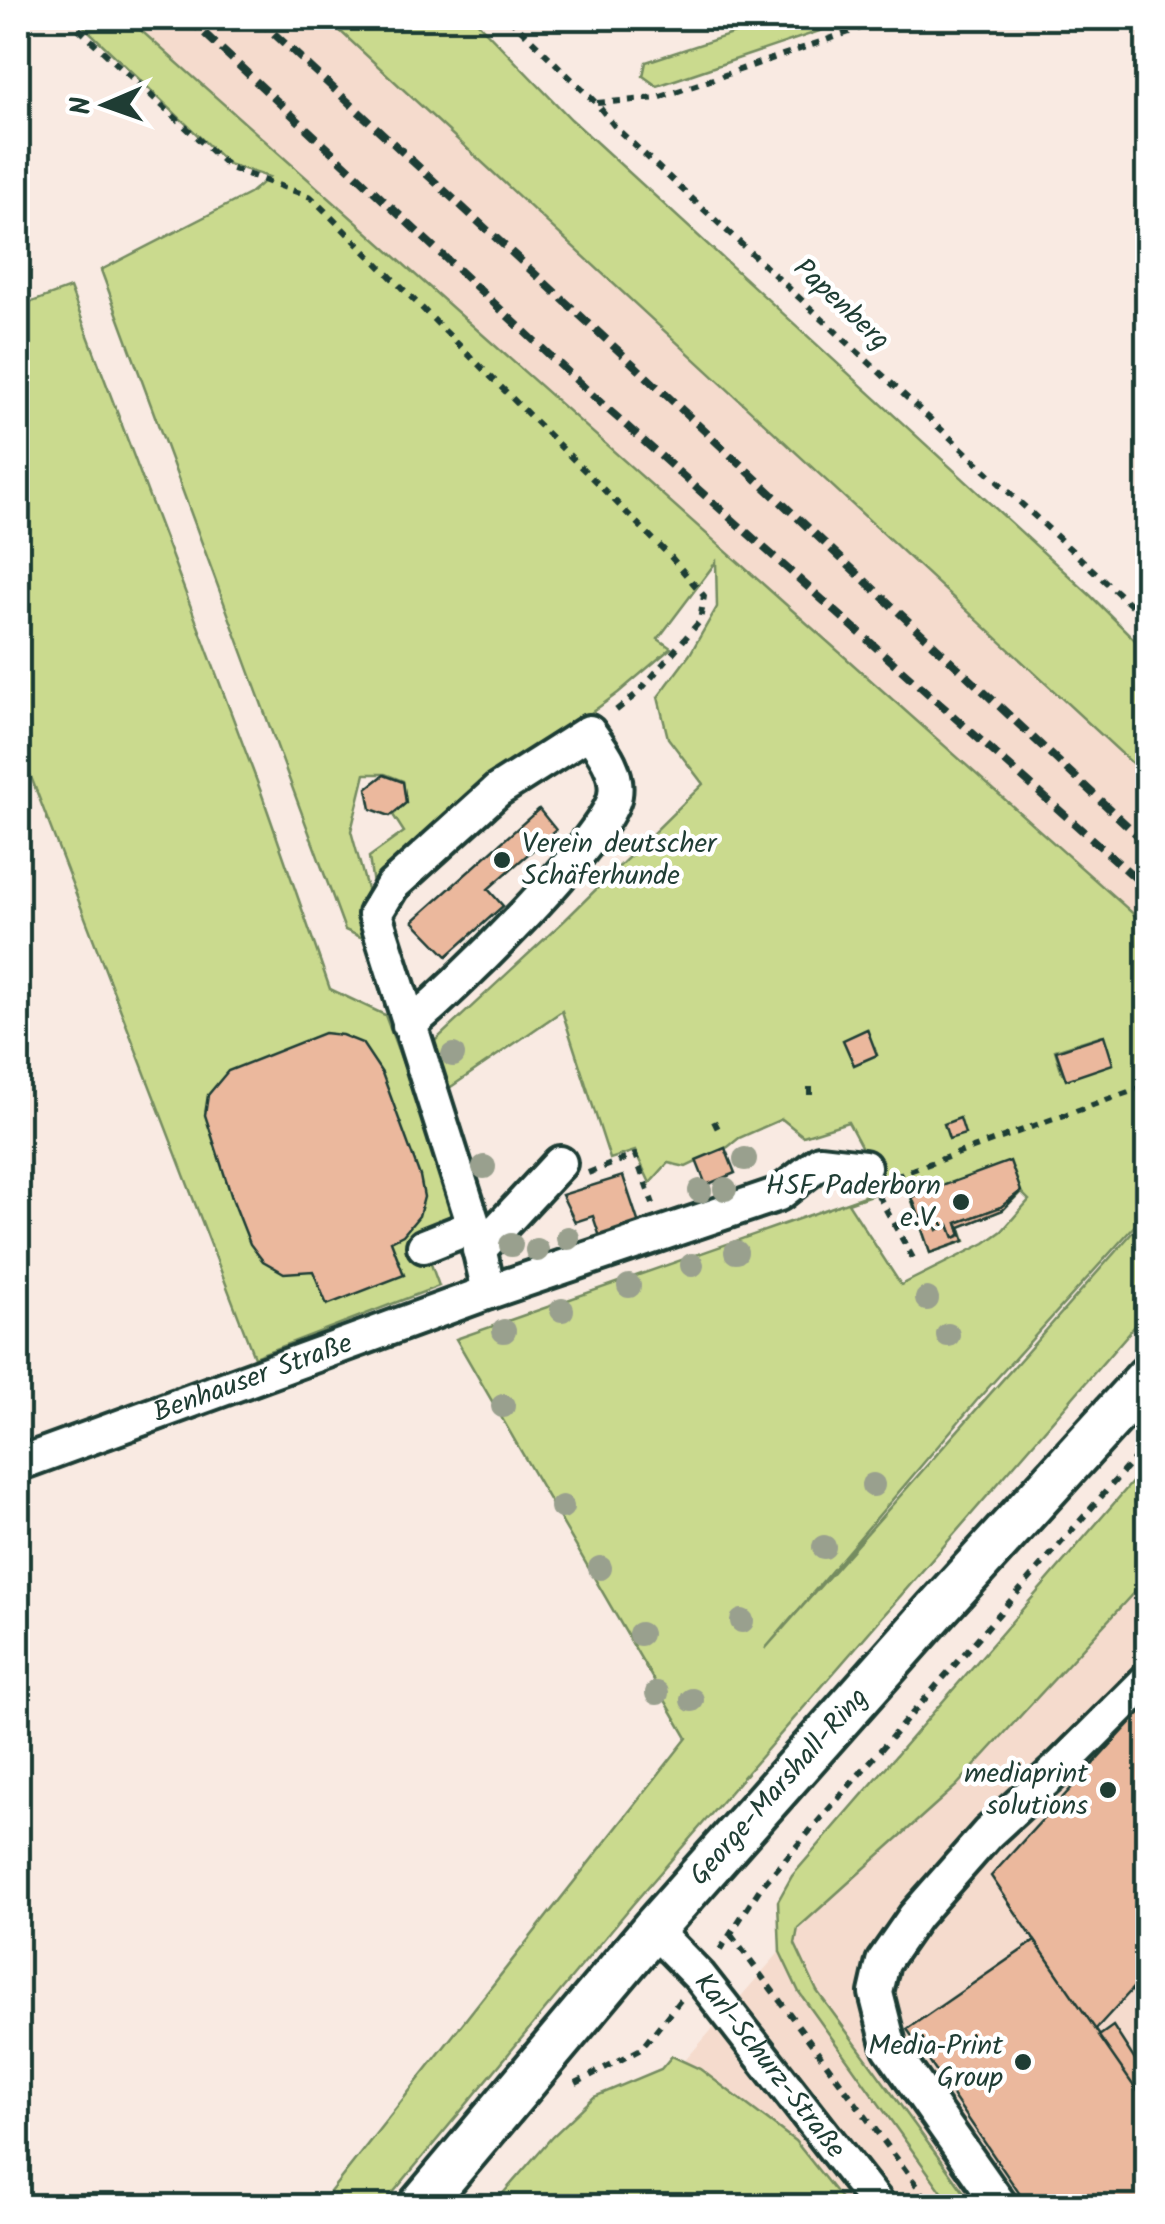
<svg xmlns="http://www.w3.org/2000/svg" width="1165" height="2224" viewBox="0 0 1165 2224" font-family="Kalam,sans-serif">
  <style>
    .built { fill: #f5dbcd }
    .green { fill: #cada8e; stroke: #748c61; stroke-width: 2.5; fill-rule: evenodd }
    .building { fill: #ebb89d; stroke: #1f3d34; stroke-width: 2.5 }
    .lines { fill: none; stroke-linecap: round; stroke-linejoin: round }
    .minor-casing { stroke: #1f3d34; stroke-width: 40 }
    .major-casing { stroke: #1f3d34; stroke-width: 50 }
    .path { stroke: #1f3d34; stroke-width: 6; stroke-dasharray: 8 8; stroke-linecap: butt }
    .minor { stroke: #fff; stroke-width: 32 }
    .major { stroke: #fff; stroke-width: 42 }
    .rail { stroke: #1f3d34; stroke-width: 8; stroke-dasharray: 15 8; stroke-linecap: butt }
    .tree { fill: #99a08e }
    .poi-dot { fill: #1f3d34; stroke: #fff; stroke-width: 4 }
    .labels { text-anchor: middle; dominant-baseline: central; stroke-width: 9; stroke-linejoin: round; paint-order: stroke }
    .street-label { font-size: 28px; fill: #1f3d34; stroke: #fff }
    .poi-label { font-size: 28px; fill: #1f3d34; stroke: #fff; text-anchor: end }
  </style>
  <rect width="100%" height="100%" fill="#f9eae2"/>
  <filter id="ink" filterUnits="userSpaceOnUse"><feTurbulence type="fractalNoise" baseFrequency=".01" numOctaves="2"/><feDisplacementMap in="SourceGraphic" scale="20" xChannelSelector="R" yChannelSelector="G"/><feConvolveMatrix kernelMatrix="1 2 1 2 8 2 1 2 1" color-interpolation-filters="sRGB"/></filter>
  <g filter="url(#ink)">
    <!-- built -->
    <g class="built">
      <path d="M127 18H326L1147 777V926Z"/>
      <path d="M1147 1531V2206H558Z"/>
    </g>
    <!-- green -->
    <g class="green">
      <path d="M75 18H127L1147 926V1212L978 1399 765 1649 1147 1216V1312L633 1904 382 2206H319L687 1738 456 1339 884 1189 848 1122 803 1136 782 1119 739 1138 728 1147 686 1167 668 1163 650 1183 635 1151 610 1159 562 1011 445 1091 425 1050 565 920 703 784 668 738 658 697 690 654 717 607 716 562 658 639 671 648 618 693 511 772 374 892 369 857 404 832 393 815 406 803 403 781 385 774H365L351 831 383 947 345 930 101 270 249 194 269 177 228 164ZM1103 1035 1063 1073H1062L1055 1050ZM906 1183 930 1253 965 1241 960 1227 1003 1210 1021 1192 1029 1200 1002 1231 985 1243 901 1285 848 1203Z"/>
      <path d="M326 18H473L571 119 1091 596 1147 652V777Z"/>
      <path d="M781 18H858L657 86 643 76 646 62Z"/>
      <path d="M70 288 261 792 330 989 385 1015 460 1217 420 1234 439 1286 254 1357 18 743V307Z"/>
      <path d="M1147 1465V1578L956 1786 798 1928 795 1944 817 1991 974 2206H952L799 1992 780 1952 778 1901 792 1876Z"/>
      <path d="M672 2056 700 2069 795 2141 847 2206H492L552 2137 594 2097 661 2069Z"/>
    </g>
    <!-- building -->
    <g class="building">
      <path d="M384 775 403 782 406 803 390 816 371 809 367 788Z"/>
      <path d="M539 809 556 830 488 889 503 906 447 956 413 921Z"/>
      <path d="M867 1029 877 1055 854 1065 843 1040Z"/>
      <path d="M324 1033 342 1035 362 1043 382 1073 420 1176 424 1197 419 1216 403 1235 391 1241 404 1275 327 1305 313 1271 284 1273 263 1261 250 1244 232 1198 205 1115 208 1095 228 1071Z"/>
      <path d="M1104 1035 1113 1064 1066 1080 1056 1051Z"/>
      <path d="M960 1118 965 1134 949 1139 944 1124Z"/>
      <path d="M725 1148 735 1173 706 1185 696 1160Z"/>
      <path d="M1010 1161 1021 1191 1001 1207 957 1223 961 1235 954 1238 949 1225 937 1229 931 1212 919 1216 912 1197Z"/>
      <path d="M623 1176 639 1224 600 1237 593 1216 575 1222 562 1195Z"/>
      <path d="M1021 1191 1003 1210 960 1227 964 1241 930 1253 911 1197 919 1217 931 1212 937 1230 949 1225 954 1238 961 1235 957 1223 1001 1207Z"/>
      <path d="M1148 1704V1972L1095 2030 991 1876Z"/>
      <path d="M1035 1941 1148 2106V2206H1028L907 2029Z"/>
      <path d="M1148 1972V2003L1146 2005 1131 1990Z"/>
      <path d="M1113 2026 1147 2079 1135 2088 1099 2036Z"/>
    </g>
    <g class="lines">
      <!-- minor casing -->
      <g class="minor-casing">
        <g id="minor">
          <path d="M409 1025C448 995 609 837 615 795 619 771 602 750 589 732L498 790 392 886 375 914 474 1226 489 1292"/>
          <path d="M424 1246 474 1226"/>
          <path d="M479 1250 560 1163"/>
          <path id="s1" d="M18 1464 489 1292 779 1194 820 1162 864 1167"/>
          <path id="s2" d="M653 1929 700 1977 879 2206"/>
          <path d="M1001 2206 890 2048 876 1993 883 1962 915 1916 988 1833 1061 1766 1148 1679"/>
        </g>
      </g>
      <!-- major casing -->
      <g class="major-casing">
        <g id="major">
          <path id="s3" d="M420 2206 653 1929 934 1612 1148 1377"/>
        </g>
      </g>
      <!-- path -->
      <g class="path">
        <path d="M67 18 230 168 311 197 671 557 704 596 700 621 638 693 614 712"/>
        <path d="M509 18 596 103 616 128 1148 621"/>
        <path d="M597 103 658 98 890 18"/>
        <path d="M810 1095V1087"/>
        <path d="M714 1121 718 1129"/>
        <path d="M588 1173 635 1155 653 1204"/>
        <path d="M895 1176 1148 1085"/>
        <path d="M878 1195 915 1262"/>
        <path d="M731 1935 932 2206"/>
        <path d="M720 1950 761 1887 1148 1443"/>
        <path d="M576 2083 641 2049 681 1999"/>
      </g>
      <!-- minor -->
      <use href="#minor" class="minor"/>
      <!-- major -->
      <use href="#major" class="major"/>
      <!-- rail -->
      <g class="rail">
        <path d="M188 18 601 403 1148 889"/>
        <path d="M257 18 634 365 1148 845"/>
      </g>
    </g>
    <!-- trees -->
    <g class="tree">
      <circle cx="453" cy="1055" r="12"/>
      <circle cx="745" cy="1159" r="12"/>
      <circle cx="484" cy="1167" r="12"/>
      <circle cx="725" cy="1189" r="12"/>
      <circle cx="700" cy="1191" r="12"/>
      <circle cx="568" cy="1238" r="12"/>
      <circle cx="511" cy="1245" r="12"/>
      <circle cx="537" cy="1250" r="12"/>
      <circle cx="736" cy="1252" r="12"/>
      <circle cx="692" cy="1265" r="12"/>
      <circle cx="629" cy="1286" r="12"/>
      <circle cx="927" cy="1299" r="12"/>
      <circle cx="562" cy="1310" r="12"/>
      <circle cx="504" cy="1331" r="12"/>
      <circle cx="948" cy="1335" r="12"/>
      <circle cx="503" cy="1406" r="12"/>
      <circle cx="873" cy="1485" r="12"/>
      <circle cx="562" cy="1507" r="12"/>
      <circle cx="824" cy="1547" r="12"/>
      <circle cx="600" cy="1568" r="12"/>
      <circle cx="742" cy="1621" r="12"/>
      <circle cx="640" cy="1634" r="12"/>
      <circle cx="657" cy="1693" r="12"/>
      <circle cx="692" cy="1700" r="12"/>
    </g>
  </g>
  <!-- markers -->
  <g class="poi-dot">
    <circle cx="502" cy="860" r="10"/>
    <circle cx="961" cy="1202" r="10"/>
    <circle cx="1108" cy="1790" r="10"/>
    <circle cx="1023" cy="2062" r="10"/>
  </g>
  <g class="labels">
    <!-- street labels -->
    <g class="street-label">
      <text transform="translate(841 305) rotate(43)">Papenberg</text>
      <text stroke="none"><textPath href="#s1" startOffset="250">Benhauser Straße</textPath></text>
      <text stroke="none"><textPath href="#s3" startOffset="552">George-Marshall-Ring</textPath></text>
      <text stroke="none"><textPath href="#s2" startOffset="180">Karl-Schurz-Straße</textPath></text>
    </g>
    <!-- poi labels -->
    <g class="poi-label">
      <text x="522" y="844" text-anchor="start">Verein deutscher<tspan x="522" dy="32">Schäferhunde</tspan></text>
      <text x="941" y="1186">HSF Paderborn<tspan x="941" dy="32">e.V.</tspan></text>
      <text x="1088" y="1774">mediaprint<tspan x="1088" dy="32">solutions</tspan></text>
      <text x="1003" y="2046">Media‑Print<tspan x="1003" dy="32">Group</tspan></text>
    </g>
  </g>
  <!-- margin -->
  <rect width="1165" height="2224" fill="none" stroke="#fff" stroke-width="60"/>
  <rect x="30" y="30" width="1105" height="2164" fill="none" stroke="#1f3d34" stroke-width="4" filter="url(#ink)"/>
  <!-- north arrow -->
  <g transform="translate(105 105) rotate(268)" stroke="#ffffff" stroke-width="8" paint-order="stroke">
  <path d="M0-8L18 38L0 25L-18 38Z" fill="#1f3d34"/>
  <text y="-15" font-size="28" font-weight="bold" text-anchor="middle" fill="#1f3d34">N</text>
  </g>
</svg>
